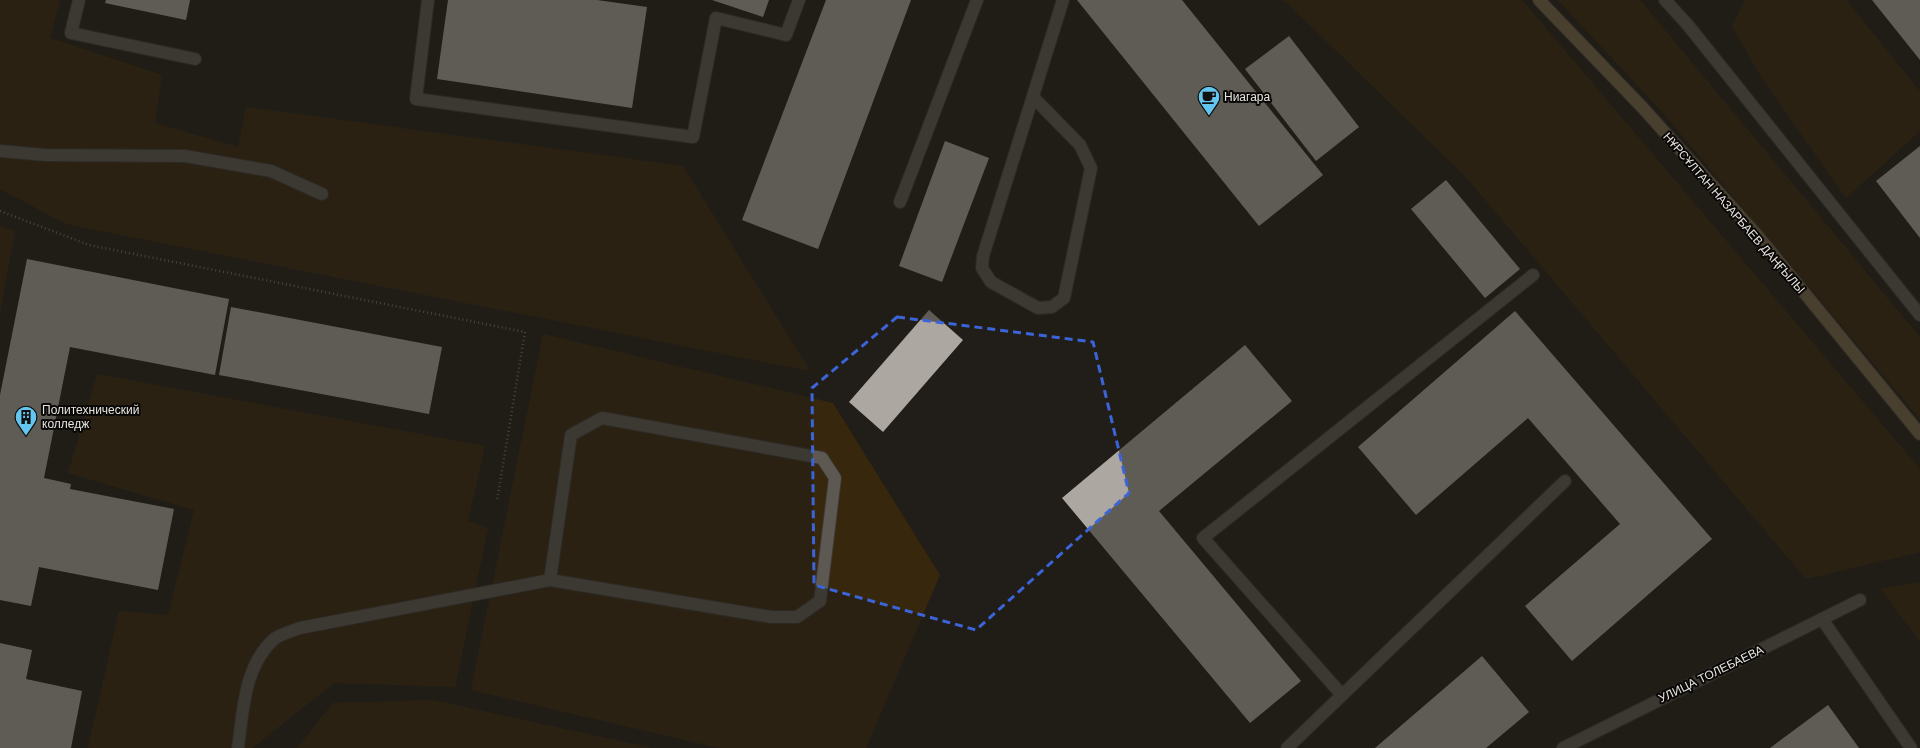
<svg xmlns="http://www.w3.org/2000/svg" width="1920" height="748" viewBox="0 0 1920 748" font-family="Arial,sans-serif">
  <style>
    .green { fill: #37270c }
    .building { fill: #aca7a0 }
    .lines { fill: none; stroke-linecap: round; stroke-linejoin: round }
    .lane-casing { stroke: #3b3834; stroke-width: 14 }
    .street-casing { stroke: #3b3834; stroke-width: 14 }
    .secondary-casing { stroke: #3b3834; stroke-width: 14 }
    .path { stroke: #76726e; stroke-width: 2.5; stroke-dasharray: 1 3; stroke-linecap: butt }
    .lane { stroke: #5d5952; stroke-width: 12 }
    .street { stroke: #5d5952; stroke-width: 12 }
    .secondary { stroke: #7a6849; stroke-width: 12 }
    .marked { fill: none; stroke: #3b64d9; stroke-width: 3; stroke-dasharray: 8 5; stroke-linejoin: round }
    .labels { text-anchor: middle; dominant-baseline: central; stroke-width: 4; stroke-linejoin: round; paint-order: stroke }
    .poi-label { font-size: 12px; fill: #e7e4e0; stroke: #090806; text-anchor: start }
    .street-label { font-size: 12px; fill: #e7e4e0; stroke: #090806 }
  </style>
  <rect width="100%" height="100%" fill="#211d18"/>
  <!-- green -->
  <g class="green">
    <path d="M0 0H60L50 38 162 75 155 123 238 147 246 107 683 166 810 371 66 224 0 189Z"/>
    <path d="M1282 0H1522L1920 469V552L1806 579 1466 177 1286 2Z"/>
    <path d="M1558 0H1640L1920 337V419L1664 114Z"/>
    <path d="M1745 0H1846L1920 91V131L1846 198 1761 77 1732 26Z"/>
    <path d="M0 226 15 231 0 313Z"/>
    <path d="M543 334 833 403 940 575 866 748H719L471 690Z"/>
    <path d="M97 374 485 446 468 521 488 528 455 687 334 683 252 748H88L119 611 168 615 194 510 68 473Z"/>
    <path d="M1920 582V642L1881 589Z"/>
    <path d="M433 700 652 748H297L333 703Z"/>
  </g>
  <!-- building -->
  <g class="building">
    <path d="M106 0H190L186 20 105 3Z"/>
    <path d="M448 0H597L647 7 632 108 437 79Z"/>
    <path d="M712 0H769L763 17Z"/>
    <path d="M826 0H911L818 249 742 220Z"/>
    <path d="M1077 0H1182L1323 175 1259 226Z"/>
    <path d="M1872 0H1920V60Z"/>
    <path d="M1289 36 1359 127 1316 161 1245 69Z"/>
    <path d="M945 141 989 158 942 282 899 266Z"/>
    <path d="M1920 146V238L1876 181Z"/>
    <path d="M1446 180 1520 269 1485 298 1411 209Z"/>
    <path d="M27 259 229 299 215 375 70 347 44 478 71 484 70 489 174 509 158 590 39 567 31 606 0 600V395Z"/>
    <path d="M231 307 442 347 429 414 219 375Z"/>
    <path d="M929 310 963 340 883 432 849 402Z"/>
    <path d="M1515 311 1712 539 1572 661 1525 606 1620 524 1528 418 1416 515 1358 447Z"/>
    <path d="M1245 345 1292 401 1159 511 1301 681 1250 723 1062 498Z"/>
    <path d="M0 643 32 650 26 679 82 691 71 748H0Z"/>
    <path d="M1482 656 1529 712 1486 748H1375Z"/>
    <path d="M1828 705 1859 748H1770Z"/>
  </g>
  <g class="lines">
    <!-- lane casing -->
    <g class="lane-casing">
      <g id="lane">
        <path d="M79 0 71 33 195 59"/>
        <path d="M428 0 416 99 693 137 716 18 786 35 799 0"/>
        <path d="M1033 97 1080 145 1091 168 1064 298 1052 307 1038 308 991 282 982 268 983 256 1063 0"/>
        <path d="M0 151 45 155 185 156 271 171 322 194"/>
        <path d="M900 202 977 0"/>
        <path d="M1822 619 1911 748"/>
        <path d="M1342 695 1203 538 1533 275"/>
        <path d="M238 748C243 711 244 666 274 639 281 634 292 631 300 628L550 580 771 617H797L820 601 835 478 822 458 602 418 571 435 550 580"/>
        <path d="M1287 748 1565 481"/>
      </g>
    </g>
    <!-- street casing -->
    <g class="street-casing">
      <g id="street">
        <path d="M1665 0 1687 24 1920 315"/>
        <path d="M1563 748 1860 600"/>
      </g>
    </g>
    <!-- secondary casing -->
    <g class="secondary-casing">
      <path id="secondary" d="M1539 0 1642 107 1757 235 1920 434"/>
    </g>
    <!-- path -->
    <path class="path" d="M0 211 89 245 525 332 497 501"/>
    <!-- lane -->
    <use href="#lane" class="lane"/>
    <!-- street -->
    <use href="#street" class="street"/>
    <!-- secondary -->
    <use href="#secondary" class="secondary"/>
  </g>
  <!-- marked area -->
  <path d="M0 0H1920V748H0ZM897 317 1093 342 1129 493 976 630 814 585 812 388Z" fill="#211d18" fill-opacity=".55" fill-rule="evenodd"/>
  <path class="marked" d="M897 317 1093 342 1129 493 976 630 814 585 812 388Z"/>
  <!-- icons -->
  <defs>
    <g id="cafe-pin" transform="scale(1.15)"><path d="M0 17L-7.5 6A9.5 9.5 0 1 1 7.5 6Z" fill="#64c5ee" stroke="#090806"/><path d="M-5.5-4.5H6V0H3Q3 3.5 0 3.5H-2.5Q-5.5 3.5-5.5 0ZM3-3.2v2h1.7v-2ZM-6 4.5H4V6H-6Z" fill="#111"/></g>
    <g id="building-pin" transform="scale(1.15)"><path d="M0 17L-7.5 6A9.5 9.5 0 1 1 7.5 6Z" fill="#64c5ee" stroke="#090806"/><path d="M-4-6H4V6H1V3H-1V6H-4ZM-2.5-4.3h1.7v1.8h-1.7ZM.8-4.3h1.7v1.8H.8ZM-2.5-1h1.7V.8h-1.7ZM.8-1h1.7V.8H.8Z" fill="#111"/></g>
  </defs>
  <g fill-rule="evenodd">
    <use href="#cafe-pin" x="1209" y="97"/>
    <use href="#building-pin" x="26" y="417"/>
  </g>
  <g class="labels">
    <!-- poi labels -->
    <g class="poi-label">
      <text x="1224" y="97">Ниагара</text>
      <text x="42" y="410">Политехнический<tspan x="42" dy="14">колледж</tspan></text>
    </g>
    <!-- street labels -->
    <g class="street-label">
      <text transform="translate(1734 213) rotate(49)">НҰРСҰЛТАН НАЗАРБАЕВ ДАҢҒЫЛЫ</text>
      <text transform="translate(1711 674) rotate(-26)">УЛИЦА ТОЛЕБАЕВА</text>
    </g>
  </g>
</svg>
